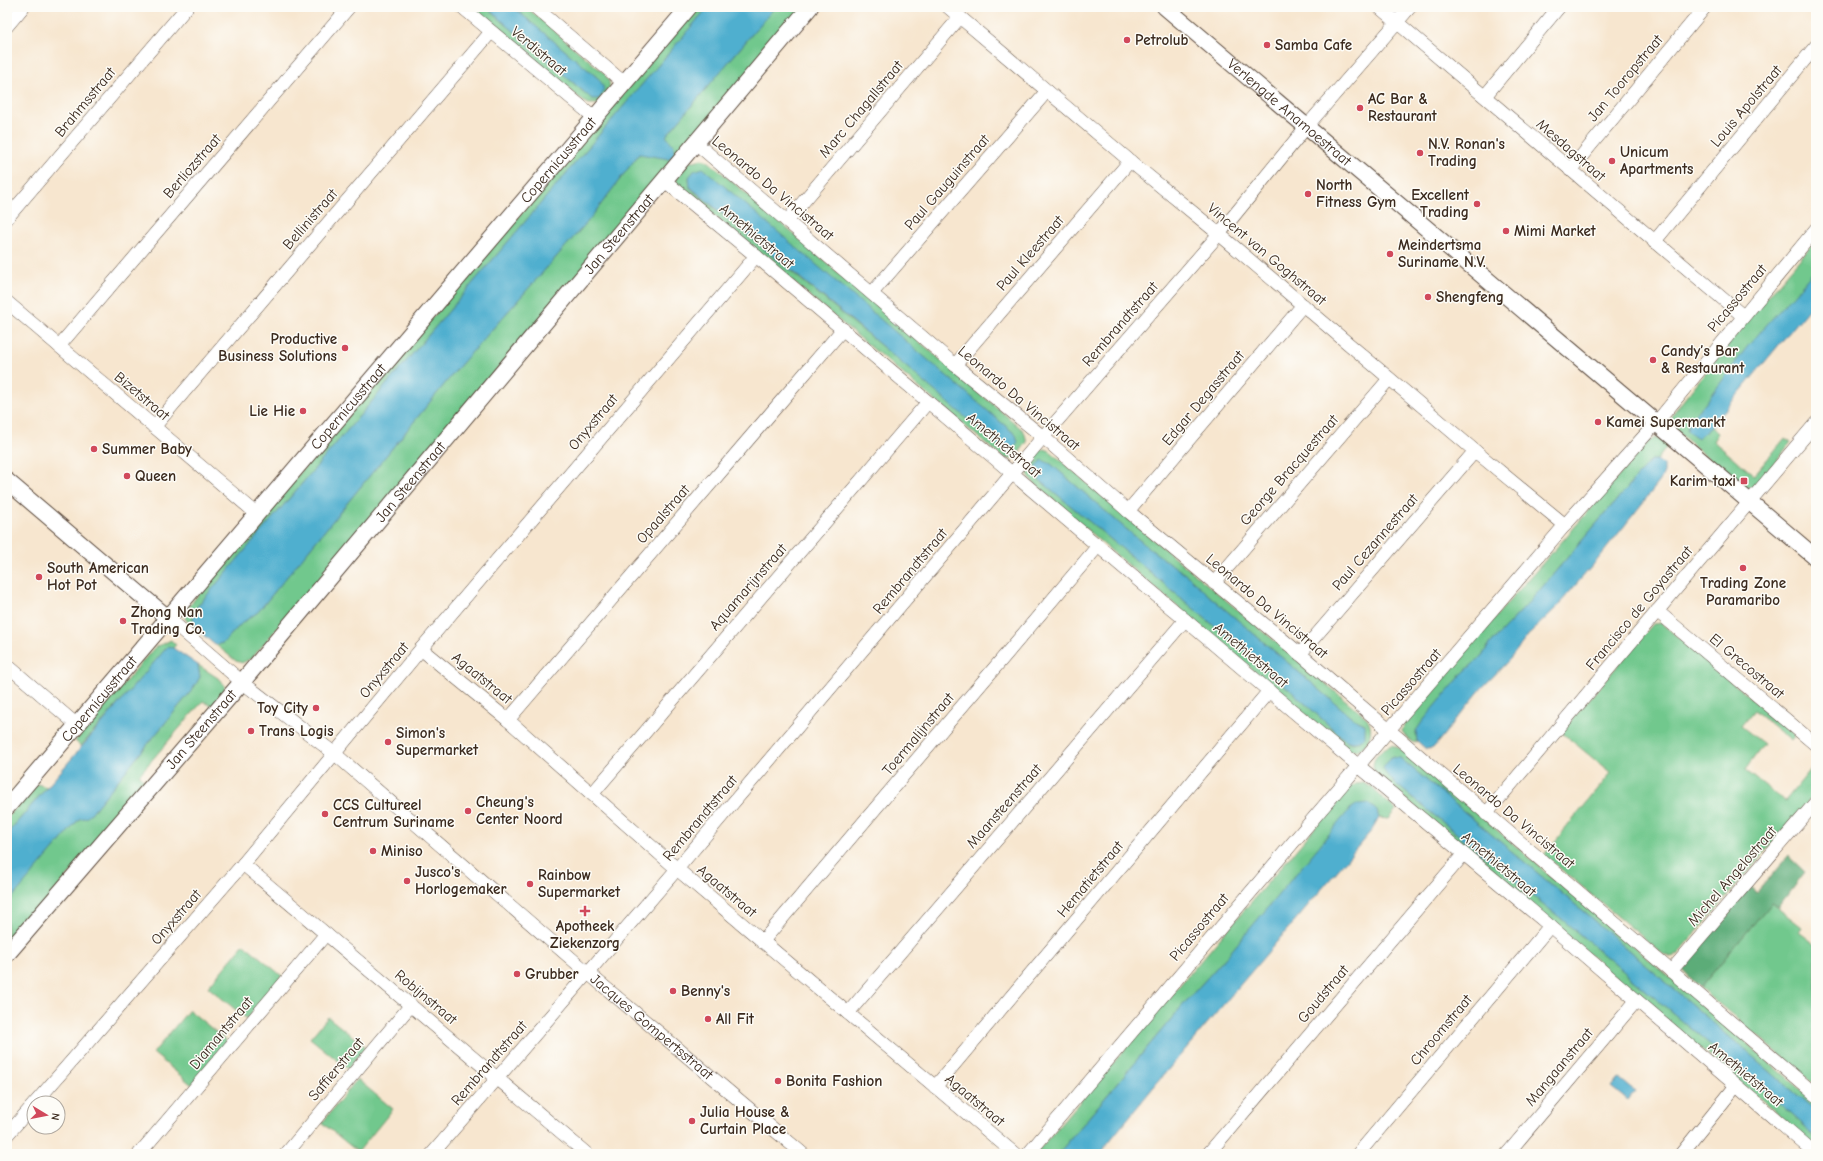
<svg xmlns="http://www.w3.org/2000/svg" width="1823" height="1161" viewBox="0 0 1823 1161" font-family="'Comic Neue',sans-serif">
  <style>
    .green { fill: #71c88d; stroke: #567956; fill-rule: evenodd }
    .forest { fill: #5cac78; stroke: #4c6b4b }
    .water { fill: #50afcf; stroke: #466c76 }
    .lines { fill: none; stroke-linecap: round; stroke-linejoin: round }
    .minor-casing { stroke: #574639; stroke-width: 14 }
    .tertiary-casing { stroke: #574639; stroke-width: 18 }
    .minor { stroke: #fff; stroke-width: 13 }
    .tertiary { stroke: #fff; stroke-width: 16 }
    .poi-dot { fill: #d1495b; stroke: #fdfcf7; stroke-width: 1.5 }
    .labels { text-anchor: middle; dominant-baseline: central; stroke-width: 3; stroke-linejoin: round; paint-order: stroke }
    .poi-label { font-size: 15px; font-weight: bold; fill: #3b2a1e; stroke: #fdfcf7; text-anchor: start }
    .street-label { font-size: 15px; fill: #3b2a1e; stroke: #fdfcf7 }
  </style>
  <rect width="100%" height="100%" fill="#fdfcf7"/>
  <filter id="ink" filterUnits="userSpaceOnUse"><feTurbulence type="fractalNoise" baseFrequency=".025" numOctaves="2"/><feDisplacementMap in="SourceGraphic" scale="8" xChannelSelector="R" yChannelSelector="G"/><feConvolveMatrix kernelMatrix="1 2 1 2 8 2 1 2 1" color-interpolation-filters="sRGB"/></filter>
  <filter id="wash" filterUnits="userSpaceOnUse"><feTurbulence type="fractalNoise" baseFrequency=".012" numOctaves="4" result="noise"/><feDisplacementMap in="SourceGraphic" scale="16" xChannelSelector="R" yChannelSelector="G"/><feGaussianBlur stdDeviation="0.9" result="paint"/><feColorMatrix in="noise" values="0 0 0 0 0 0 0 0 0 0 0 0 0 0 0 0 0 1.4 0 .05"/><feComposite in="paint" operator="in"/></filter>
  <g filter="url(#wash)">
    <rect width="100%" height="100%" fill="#f7e6cf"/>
    <!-- green -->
    <g class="green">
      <path d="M469 7H486L587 95 599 79 513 7H526L604 73C615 87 608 92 599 104H589L583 101Z"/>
      <path d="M697 7H708L196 608 193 616 194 627 187 621 184 616 189 606 262 517Z"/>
      <path d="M775 7H805L252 658 242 663 236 661 216 645 223 643 242 623 258 612 457 369 589 220 639 154 666 136Z"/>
      <path d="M702 159 708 161 1024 431 1027 442 1015 458 1008 459 1001 456 677 185 676 178 689 162ZM703 169 1016 435 936 391 690 188 689 177Z"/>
      <path d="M1816 240V269L1705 404 1696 412 1698 438 1711 427 1718 433 1713 441 1754 475 1785 438 1791 442 1762 479 1749 489 1743 488 1678 432 1671 420 1674 412 1745 323Z"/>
      <path d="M1655 438 1662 439 1669 444 1657 460H1651L1526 606 1489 645 1482 656 1464 672 1416 731 1417 741 1414 743 1406 737 1402 731 1407 717 1572 530 1648 442Z"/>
      <path d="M1045 449 1050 451 1124 515 1367 718C1377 733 1365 755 1347 750L1102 543 1032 481 1028 474 1026 465 1040 450ZM1051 464 1119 523 1150 549 1189 577 1207 594 1354 719 1365 724 1359 742 1351 743 1344 739 1279 680 1035 476Z"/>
      <path d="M1661 623 1795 735 1791 741 1754 710 1741 726 1764 744 1745 770 1785 801 1816 763V792L1678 954 1671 956 1664 955 1544 855 1611 773 1561 732 1653 624Z"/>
      <path d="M171 640 176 645 173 648 168 647 81 746 75 741 154 648Z"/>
      <path d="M198 665 221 680 225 687 221 698 213 707 203 701 139 775 147 783 7 948V903L79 819 88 817 193 689 200 677Z"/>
      <path d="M1392 745 1401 749 1416 761 1816 1102V1111L1571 901 1400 758 1391 757 1386 774 1397 785 1558 916 1745 1074 1816 1137V1147L1376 774 1373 768C1373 755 1381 749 1392 745Z"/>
      <path d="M1364 783 1371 787 1396 810 1388 819 1379 818 1377 811 1228 955 1188 999 1058 1154H1035L1349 788 1355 784Z"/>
      <path d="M37 784 47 787 7 834V818Z"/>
      <path d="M1771 903 1802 927 1799 932 1816 945V1085L1700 988Z"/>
      <path d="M244 944 282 976 247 1019 208 987Z"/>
      <path d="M189 1010 227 1041 192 1085 153 1053Z"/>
      <path d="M328 1017 366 1047 348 1069 310 1038Z"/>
      <path d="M357 1079 393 1109 358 1152 322 1123Z"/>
    </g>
    <!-- forest -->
    <path class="forest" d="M1788 856 1805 872 1778 907 1771 903 1700 988 1680 967 1750 886 1757 892Z"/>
    <!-- water -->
    <g class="water">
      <path d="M486 7H513L599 79C604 87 606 91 599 99H592Z"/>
      <path d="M708 7H775L666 136 674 146 675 154 669 159 639 154 589 220 457 369 258 612 242 623 223 643 215 645 194 627 193 616 196 608Z"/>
      <path d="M703 168 1016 435 1018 442 1012 450H1004L851 320 690 187 689 177 694 171Z"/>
      <path d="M1816 269V300L1711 427 1698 438 1687 431 1688 424 1696 412 1705 404 1747 347Z"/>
      <path d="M1042 460 1051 464 1119 523 1150 549 1189 577 1207 594 1354 719 1365 725V736C1358 743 1353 744 1344 739L1279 680 1035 476 1034 470Z"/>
      <path d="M1651 460H1657L1664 465V472L1660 481 1599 558 1555 609 1530 633 1510 659 1481 689 1433 748 1426 749 1417 741 1416 731 1422 722 1464 672 1482 656 1489 645 1526 606Z"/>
      <path d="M168 646 173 648 198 665 200 677 193 689 88 817 79 819 7 904V834Z"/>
      <path d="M1391 757 1400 758 1571 901 1816 1111V1137L1745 1074 1558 916 1397 785 1386 774 1383 768Z"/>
      <path d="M1368 803 1377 811 1379 818 1372 830 1161 1078 1099 1154H1058L1188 999 1228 955 1350 809 1358 804Z"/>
      <path d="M1619 1078 1635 1091 1628 1100 1612 1087Z"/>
    </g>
  </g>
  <g filter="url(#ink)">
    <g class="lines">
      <!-- minor casing -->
      <g class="minor-casing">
        <g id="minor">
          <path d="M462 7 595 118"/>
          <path d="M535 7 624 83"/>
          <path d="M948 7 1130 161 1219 234 1475 451 1565 525"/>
          <path d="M1379 7 1743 316"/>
          <path d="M7 26 23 7"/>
          <path d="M1485 96 1559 7"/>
          <path d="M697 144 955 365 1043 437 1128 511 1300 654 1816 1095"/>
          <path d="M1570 170 1705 7"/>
          <path d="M665 181 756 256 1269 691 1550 926 1816 1154"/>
          <path d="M7 218 187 7"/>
          <path d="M787 221 960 17"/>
          <path d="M1654 242 1816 46"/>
          <path d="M872 293 1047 91"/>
          <path d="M7 302 257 514"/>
          <path d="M59 346 349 7"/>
          <path d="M955 365 1130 161"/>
          <path d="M154 427 491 32"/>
          <path d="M1128 511 1303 305"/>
          <path d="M1214 583 1389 379"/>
          <path d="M1657 611 1816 745"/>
          <path id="s1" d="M169 619 242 682 335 754 588 973 803 1154"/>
          <path d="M421 649 508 720 677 869 1015 1154"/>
          <path d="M1300 654 1475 451"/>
          <path d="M7 665 78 726"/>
          <path d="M508 720 843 329"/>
          <path d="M593 793 928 402"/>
          <path d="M1486 814 1816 423"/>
          <path d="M243 864 587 1154"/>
          <path d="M762 942 1098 546"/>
          <path d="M1671 971 1816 802"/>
          <path d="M848 1013 1185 620"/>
          <path d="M935 1087 1269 691"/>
          <path d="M35 1103 243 864 421 649 756 256"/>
          <path d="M7 1135 34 1104"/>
          <path d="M139 1154 326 934"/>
          <path d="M286 1154 411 1005"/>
          <path d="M432 1154 677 869 1043 437 1219 234 1307 126 1410 7"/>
          <path d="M1028 1154 1358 766 1565 525 1656 423 1816 229"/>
          <path d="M1208 1154 1463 855"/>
          <path d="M1358 1154 1550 926"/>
          <path d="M1507 1154 1636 1001"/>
          <path d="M1681 1154 1735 1087"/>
        </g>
      </g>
      <!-- tertiary casing -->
      <g class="tertiary-casing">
        <g id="tertiary">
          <path id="s2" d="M1165 7 1816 558"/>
          <path d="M7 481 169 619"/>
          <path id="s3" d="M7 807 689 7"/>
          <path id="s4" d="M7 954 242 682 810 7"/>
        </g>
      </g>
      <!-- minor -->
      <use href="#minor" class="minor"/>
      <!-- tertiary -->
      <use href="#tertiary" class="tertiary"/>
    </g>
  </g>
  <!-- markers -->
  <g class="poi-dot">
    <circle cx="1127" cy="40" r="4"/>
    <circle cx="1267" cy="45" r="4"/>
    <circle cx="1360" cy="108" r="4"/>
    <circle cx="1420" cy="153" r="4"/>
    <circle cx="1612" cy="161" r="4"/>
    <circle cx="1308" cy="194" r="4"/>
    <circle cx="1477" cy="204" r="4"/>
    <circle cx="1506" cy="231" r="4"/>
    <circle cx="1390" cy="254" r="4"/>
    <circle cx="1428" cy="297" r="4"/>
    <circle cx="345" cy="348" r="4"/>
    <circle cx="1653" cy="360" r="4"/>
    <circle cx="303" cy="411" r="4"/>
    <circle cx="1598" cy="422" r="4"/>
    <circle cx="94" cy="449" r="4"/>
    <circle cx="127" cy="476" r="4"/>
    <rect x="1740" y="477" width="8" height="8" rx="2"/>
    <circle cx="1743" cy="568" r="4"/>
    <circle cx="39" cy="577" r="4"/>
    <circle cx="123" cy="621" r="4"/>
    <circle cx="316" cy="708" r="4"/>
    <circle cx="251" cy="731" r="4"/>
    <circle cx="388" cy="742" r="4"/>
    <circle cx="468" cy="811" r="4"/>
    <circle cx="325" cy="814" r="4"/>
    <circle cx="373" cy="851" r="4"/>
    <circle cx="407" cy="881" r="4"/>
    <circle cx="530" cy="884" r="4"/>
    <path d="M583 905h4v4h4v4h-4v4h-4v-4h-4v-4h4z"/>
    <circle cx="517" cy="974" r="4"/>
    <circle cx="673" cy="991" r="4"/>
    <circle cx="708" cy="1019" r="4"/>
    <circle cx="778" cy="1081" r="4"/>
    <circle cx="692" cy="1121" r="4"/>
  </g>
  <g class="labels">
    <!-- poi labels -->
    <g class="poi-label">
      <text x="1135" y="40">Petrolub</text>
      <text x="1275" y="45">Samba Cafe</text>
      <text x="1368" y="99">AC Bar &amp;<tspan x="1368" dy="17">Restaurant</tspan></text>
      <text x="1428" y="144">N.V. Ronan's<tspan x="1428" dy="17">Trading</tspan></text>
      <text x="1620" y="152">Unicum<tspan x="1620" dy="17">Apartments</tspan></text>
      <text x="1316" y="185">North<tspan x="1316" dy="17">Fitness Gym</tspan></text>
      <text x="1469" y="195" text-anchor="end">Excellent<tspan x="1469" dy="17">Trading</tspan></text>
      <text x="1514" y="231">Mimi Market</text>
      <text x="1398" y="245">Meindertsma<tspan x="1398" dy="17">Suriname N.V.</tspan></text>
      <text x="1436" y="297">Shengfeng</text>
      <text x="337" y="339" text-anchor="end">Productive<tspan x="337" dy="17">Business Solutions</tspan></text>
      <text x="1661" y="351">Candy’s Bar<tspan x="1661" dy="17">&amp; Restaurant</tspan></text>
      <text x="295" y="411" text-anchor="end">Lie Hie</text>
      <text x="1606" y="422">Kamei Supermarkt</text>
      <text x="102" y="449">Summer Baby</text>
      <text x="135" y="476">Queen</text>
      <text x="1736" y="481" text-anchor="end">Karim taxi</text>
      <text x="47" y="568">South American<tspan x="47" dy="17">Hot Pot</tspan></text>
      <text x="1743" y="583" text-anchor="middle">Trading Zone<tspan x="1743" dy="17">Paramaribo</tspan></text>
      <text x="131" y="612">Zhong Nan<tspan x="131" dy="17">Trading Co.</tspan></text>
      <text x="308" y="708" text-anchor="end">Toy City</text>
      <text x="259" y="731">Trans Logis</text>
      <text x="396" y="733">Simon's<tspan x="396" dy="17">Supermarket</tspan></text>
      <text x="476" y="802">Cheung's<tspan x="476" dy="17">Center Noord</tspan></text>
      <text x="333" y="805">CCS Cultureel<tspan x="333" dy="17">Centrum Suriname</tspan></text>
      <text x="381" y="851">Miniso</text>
      <text x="415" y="872">Jusco's<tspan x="415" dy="17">Horlogemaker</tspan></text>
      <text x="538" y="875">Rainbow<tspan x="538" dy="17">Supermarket</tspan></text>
      <text x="585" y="926" text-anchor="middle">Apotheek<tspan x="585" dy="17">Ziekenzorg</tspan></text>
      <text x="525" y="974">Grubber</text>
      <text x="681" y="991">Benny's</text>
      <text x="716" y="1019">All Fit</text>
      <text x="786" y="1081">Bonita Fashion</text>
      <text x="700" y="1112">Julia House &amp;<tspan x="700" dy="17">Curtain Place</tspan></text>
    </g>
    <!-- street labels -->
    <g class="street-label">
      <text transform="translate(539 51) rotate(40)">Verdistraat</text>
      <text transform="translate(1625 78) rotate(-50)">Jan Tooropstraat</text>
      <text transform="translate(85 102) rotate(-50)">Brahmsstraat</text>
      <text transform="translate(1746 106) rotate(-50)">Louis Apolstraat</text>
      <text transform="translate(861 109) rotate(-50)">Marc Chagallstraat</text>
      <text stroke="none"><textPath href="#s2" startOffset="163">Verlengde Anamoestraat</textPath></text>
      <text transform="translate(1571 150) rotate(41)">Mesdagstraat</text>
      <text stroke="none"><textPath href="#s3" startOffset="850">Copernicusstraat</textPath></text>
      <text transform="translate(192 166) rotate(-49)">Berliozstraat</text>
      <text transform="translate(947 182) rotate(-49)">Paul Gauguinstraat</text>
      <text transform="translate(773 188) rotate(40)">Leonardo Da Vincistraat</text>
      <text transform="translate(310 219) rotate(-49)">Bellinistraat</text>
      <text stroke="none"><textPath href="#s4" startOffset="945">Jan Steenstraat</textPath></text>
      <text transform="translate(757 236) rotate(40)">Amethietstraat</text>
      <text transform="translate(1030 253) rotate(-49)">Paul Kleestraat</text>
      <text transform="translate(1267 254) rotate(40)">Vincent van Goghstraat</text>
      <text transform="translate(1737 298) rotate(-50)">Picassostraat</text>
      <text transform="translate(1120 324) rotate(-49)">Rembrandtstraat</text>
      <text transform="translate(142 396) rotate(40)">Bizetstraat</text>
      <text transform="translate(1019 398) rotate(40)">Leonardo Da Vincistraat</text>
      <text transform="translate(1203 398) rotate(-50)">Edgar Degasstraat</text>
      <text stroke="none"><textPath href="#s3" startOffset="526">Copernicusstraat</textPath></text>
      <text transform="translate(593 422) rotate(-50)">Onyxstraat</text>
      <text transform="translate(1004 445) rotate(40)">Amethietstraat</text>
      <text transform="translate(1289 470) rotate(-49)">George Bracquestraat</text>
      <text stroke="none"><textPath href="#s4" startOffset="621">Jan Steenstraat</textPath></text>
      <text transform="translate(663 514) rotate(-49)">Opaalstraat</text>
      <text transform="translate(1375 542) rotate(-49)">Paul Cezannestraat</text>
      <text transform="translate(910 571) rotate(-50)">Rembrandtstraat</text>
      <text transform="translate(748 587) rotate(-49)">Aquamarijnstraat</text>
      <text transform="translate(1267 606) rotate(40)">Leonardo Da Vincistraat</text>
      <text transform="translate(1639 608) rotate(-50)">Francisco de Goyastraat</text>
      <text transform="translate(1251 655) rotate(40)">Amethietstraat</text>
      <text transform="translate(1747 666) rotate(40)">El Grecostraat</text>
      <text transform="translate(384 670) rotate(-50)">Onyxstraat</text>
      <text transform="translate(482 678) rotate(39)">Agaatstraat</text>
      <text transform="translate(1411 682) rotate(-49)">Picassostraat</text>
      <text stroke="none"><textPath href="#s3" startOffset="142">Copernicusstraat</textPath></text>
      <text stroke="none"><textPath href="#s4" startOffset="297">Jan Steenstraat</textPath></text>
      <text transform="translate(918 734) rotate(-50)">Toermalijnstraat</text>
      <text transform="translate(1004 806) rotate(-49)">Maansteenstraat</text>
      <text transform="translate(1514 816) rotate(40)">Leonardo Da Vincistraat</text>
      <text transform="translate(700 818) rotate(-50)">Rembrandtstraat</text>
      <text transform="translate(1499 864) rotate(40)">Amethietstraat</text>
      <text transform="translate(1732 876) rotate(-49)">Michel Angelostraat</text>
      <text transform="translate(1090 879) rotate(-50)">Hematietstraat</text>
      <text transform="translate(727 891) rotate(40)">Agaatstraat</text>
      <text transform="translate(176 917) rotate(-49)">Onyxstraat</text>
      <text transform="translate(1199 927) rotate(-50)">Picassostraat</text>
      <text transform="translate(1323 994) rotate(-50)">Goudstraat</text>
      <text transform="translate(426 997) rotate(40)">Robijnstraat</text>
      <text stroke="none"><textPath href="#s1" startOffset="632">Jacques Gompertsstraat</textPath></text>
      <text transform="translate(1441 1030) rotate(-50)">Chroomstraat</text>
      <text transform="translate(221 1033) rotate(-50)">Diamantstraat</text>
      <text transform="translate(489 1063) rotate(-49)">Rembrandtstraat</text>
      <text transform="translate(1559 1067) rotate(-50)">Mangaanstraat</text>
      <text transform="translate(336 1069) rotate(-50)">Saffierstraat</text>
      <text transform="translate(1746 1074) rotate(40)">Amethietstraat</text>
      <text transform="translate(975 1100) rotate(40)">Agaatstraat</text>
    </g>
  </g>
  <!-- margin -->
  <rect width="1823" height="1161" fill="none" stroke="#fdfcf7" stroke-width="24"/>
  <!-- north arrow -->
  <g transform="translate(46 1115) rotate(100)"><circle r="19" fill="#fdfcf7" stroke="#afa8a0"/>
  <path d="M0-3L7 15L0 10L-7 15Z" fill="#d1495b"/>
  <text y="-6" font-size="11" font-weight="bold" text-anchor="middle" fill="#3b2a1e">N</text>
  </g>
</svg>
